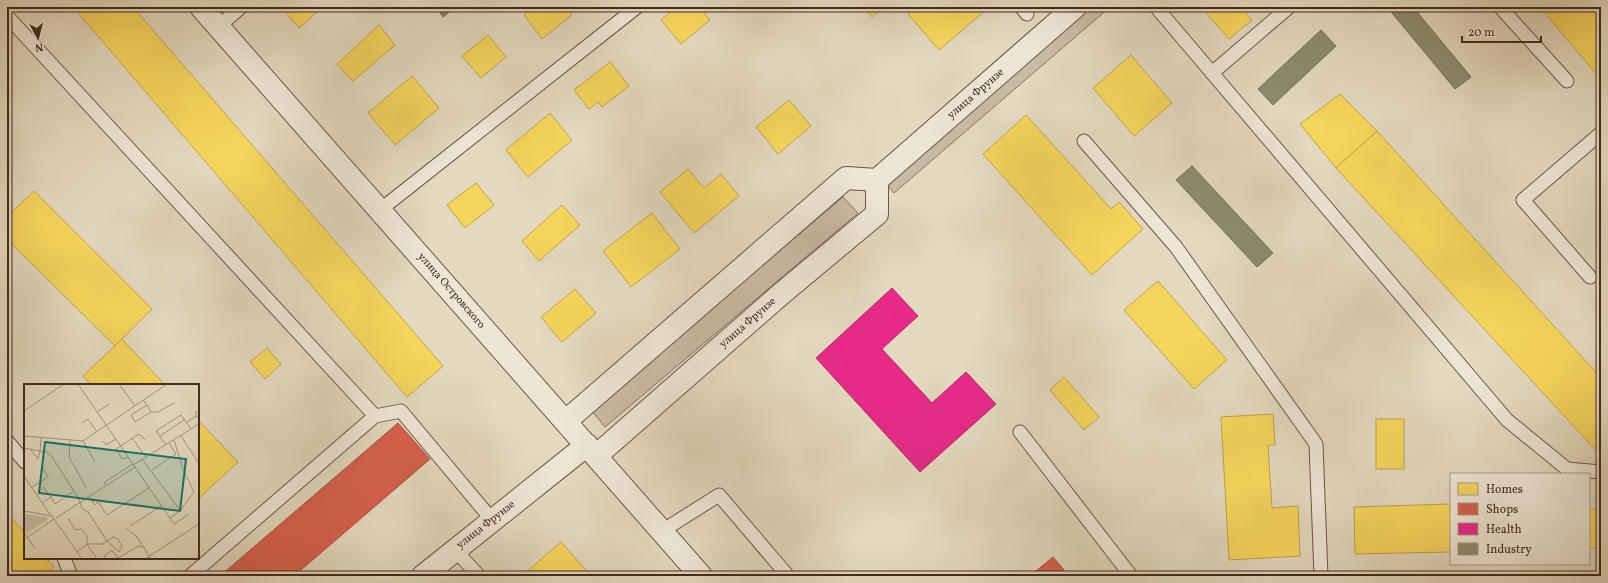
<svg xmlns="http://www.w3.org/2000/svg" width="1608" height="583" viewBox="0 0 1608 583" font-family="Vollkorn,serif">
  <style>
    .green { fill: #c8bba3; stroke: #867261 }
    .homes { fill: #f6d55c; stroke: #c0a14a }
    .shops { fill: #d6604d; stroke: #aa503f }
    .health { fill: #e7298a; stroke: #b6296a }
    .industry { fill: #8c8c6e; stroke: #766e56 }
    .lines { fill: none; stroke-linecap: round; stroke-linejoin: round }
    .lane-casing { stroke: #6b5547; stroke-width: 15 }
    .street-casing { stroke: #6b5547; stroke-width: 24 }
    .lane { stroke: #ede6d5; stroke-width: 13 }
    .street { stroke: #ede6d5; stroke-width: 22 }
    .labels { text-anchor: middle; dominant-baseline: central; stroke-width: 4; stroke-linejoin: round; paint-order: stroke }
    .street-label { font-size: 11px; fill: #43291f; stroke: #ede6d5 }
    .inset-road { fill: none; stroke: #a3937e; stroke-width: 1 }
    .view { fill: #0f766e; fill-opacity: 0.15; stroke: #0f766e; stroke-width: 2 }
    .inset-edge { fill: none; stroke: #43291f; stroke-width: 2 }
  </style>
  <rect width="100%" height="100%" fill="#e3d9be"/>
  <filter id="stains"><feTurbulence type="fractalNoise" baseFrequency=".005" numOctaves="4"/><feColorMatrix values="0 0 0 0 .2 0 0 0 0 .09 0 0 0 0 .02 0 0 0 .5 -.17"/></filter>
  <radialGradient id="worn" r=".72"><stop offset=".6" stop-color="#630" stop-opacity="0"/><stop offset="1" stop-color="#630" stop-opacity=".3"/></radialGradient>
  <!-- green -->
  <g class="green">
    <path d="M1088 7H1110L894 193 884 181Z"/>
    <path d="M843 197 858 213 605 427 591 410Z"/>
  </g>
  <!-- homes -->
  <g class="homes">
    <path d="M73 7H133L443 366 407 397Z"/>
    <path d="M281 7H323L299 28Z"/>
    <path d="M535 7H566L572 15 542 39 524 15Z"/>
    <path d="M677 7H699L710 20 681 44 661 20Z"/>
    <path d="M864 7H884L872 17Z"/>
    <path d="M916 7H989L939 50 908 14Z"/>
    <path d="M1201 7H1241L1252 20 1229 39Z"/>
    <path d="M1540 7H1599L1601 9V70L1596 74Z"/>
    <path d="M379 25 395 45 353 81 337 64Z"/>
    <path d="M488 35 506 57 481 78 462 56Z"/>
    <path d="M1131 55 1172 103 1134 136 1093 88Z"/>
    <path d="M610 62 629 86 602 107 598 102 589 109 574 90Z"/>
    <path d="M412 76 439 108 395 145 368 113Z"/>
    <path d="M1340 94 1377 131 1336 168 1300 124Z"/>
    <path d="M789 100 811 126 778 154 756 127Z"/>
    <path d="M550 113 572 140 528 177 506 150Z"/>
    <path d="M1026 115 1111 209 1119 202 1143 229 1092 275 983 154Z"/>
    <path d="M1377 131 1601 378V456L1336 168Z"/>
    <path d="M688 169 704 188 721 174 739 196 694 233 660 192Z"/>
    <path d="M476 183 494 205 465 228 447 205Z"/>
    <path d="M34 191 152 309 115 346 7 239V217Z"/>
    <path d="M562 205 580 225 539 261 522 241Z"/>
    <path d="M652 213 680 249 631 287 603 251Z"/>
    <path d="M1158 281 1227 360 1194 389 1124 310Z"/>
    <path d="M575 289 596 313 562 342 541 317Z"/>
    <path d="M122 339 165 385H91L83 376Z"/>
    <path d="M267 348 281 364 265 379 250 362Z"/>
    <path d="M1064 377 1099 417 1084 430 1050 390Z"/>
    <path d="M1273 414 1275 445H1268L1272 508 1298 506 1300 556 1229 560 1221 417Z"/>
    <rect x="1376" y="419" width="28" height="50"/>
    <path d="M198 420 238 462 198 499Z"/>
    <path d="M1451 504V552L1355 554 1354 507Z"/>
    <rect x="1589" y="509" width="12" height="39"/>
    <path d="M7 513 25 533V558H46L54 567 44 576H7Z"/>
    <path d="M561 542 591 576H526L524 574Z"/>
  </g>
  <!-- shops -->
  <g class="shops">
    <path d="M398 423 430 459 294 576H220Z"/>
    <path d="M1053 557 1069 576H1030Z"/>
  </g>
  <!-- health -->
  <path class="health" d="M892 288 918 316 882 349 932 403 966 372 996 404 920 472 816 358Z"/>
  <!-- industry -->
  <g class="industry">
    <path d="M436 7H456L443 17Z"/>
    <path d="M1387 7H1413L1471 77 1455 89Z"/>
    <path d="M1321 30 1336 46 1273 105 1258 89Z"/>
    <path d="M1192 166 1273 253 1257 267 1176 180Z"/>
  </g>
  <g class="lines">
    <!-- lane casing -->
    <g class="lane-casing">
      <g id="lane">
        <path d="M1021 7 1027 14"/>
        <path d="M1156 7 1507 420 1567 469 1601 472"/>
        <path d="M1500 7 1567 81"/>
        <path d="M7 16 375 416 401 411 493 521"/>
        <path d="M218 27 241 7"/>
        <path d="M1212 73 1289 7"/>
        <path d="M1084 141 1176 247 1316 444 1321 576"/>
        <path d="M380 210 637 7"/>
        <path d="M1590 277 1523 200 1601 133"/>
        <path d="M1020 432 1131 576"/>
        <path d="M7 441 25 462"/>
        <path d="M662 531 719 495 788 576"/>
        <path d="M455 550 479 576"/>
        <path d="M64 558 71 576"/>
        <path d="M190 576 375 416"/>
      </g>
    </g>
    <!-- street casing -->
    <g class="street-casing">
      <g id="street">
        <path d="M201 7 701 576"/>
        <path d="M566 421 846 178 877 180 1075 7"/>
        <path d="M596 456 781 294 877 214V180"/>
        <path d="M423 576 587 445"/>
      </g>
    </g>
    <!-- lane -->
    <use href="#lane" class="lane"/>
    <!-- street -->
    <use href="#street" class="street"/>
  </g>
  <g class="labels">
    <!-- street labels -->
    <g class="street-label">
      <text transform="translate(976 94) rotate(-41)">улица Фрунзе</text>
      <text transform="translate(451 291) rotate(49)">улица Островского</text>
      <text transform="translate(748 323) rotate(-41)">улица Фрунзе</text>
      <text transform="translate(486 525) rotate(-38)">улица Фрунзе</text>
    </g>
  </g>
  <!-- overview -->
  <g transform="translate(24 384)">
    <rect width="175" height="175" fill="#e3d9be"/>
    <path d="M0 130 23 133V136L3 149 0 145Z" fill="#c8bba3"/>
    <path class="inset-road" d="M54 0 150 140 165 130M95 0 111 22M119 16 123 21 127 28 111 38 107 31 123 21M0 27 40 0M175 27 171 29 175 36M73 28 85 20M127 28H134L150 19M58 39 64 35 73 48M162 39 172 32M0 52 59 57 143 0M136 52 160 36M157 52 174 78M17 54 16 67 23 68 28 73 55 115 58 125 64 128 83 157 79 160H63L53 168M108 54 122 73M46 57 45 73 62 103M59 57 71 78M79 57 82 61 92 55M142 61 132 47 157 31 167 45M0 64 16 67 14 75 7 66M104 73 98 75 92 65 115 50 121 56M118 75 156 126M109 81 175 40M128 86 152 70 145 59M0 92 27 132M81 101V98L109 80M8 103 24 93 19 85M27 113 31 120 50 107M66 114 71 121 74 118 83 131 125 104M18 119 27 113 19 103M0 127 28 132 58 175M32 134 111 83M44 134 51 146 57 145 63 152V160L73 175M146 134 156 127 170 108 159 85 150 56M106 142 137 122M102 144 113 153 127 175M0 148 11 165M89 153 94 155 98 162 95 168 83 157ZM0 156 30 135M80 175 81 171 88 166 94 174 115 162 119 163M121 175 175 140"/>
    <path class="view" d="M21 58 162 75 156 127 15 109Z"/>
    <rect width="175" height="175" class="inset-edge"/>
  </g>
  <!-- margin -->
  <rect width="1608" height="583" fill="none" stroke="#e3d9be" stroke-width="24"/>
  <rect x="8" y="8" width="1592" height="567" fill="none" stroke="#43291f" stroke-width="2"/>
  <rect x="12" y="12" width="1584" height="559" fill="none" stroke="#43291f"/>
  <!-- legend -->
  <rect x="1450" y="473" width="140" height="92" fill="#ede6d5" stroke="#a99a8c"/>
  <rect x="1458" y="483" width="20" height="12" fill="#f6d55c" stroke="#a99a8c"/>
  <text x="1486" y="493" font-size="12" fill="#43291f">Homes</text>
  <rect x="1458" y="503" width="20" height="12" fill="#d6604d" stroke="#a99a8c"/>
  <text x="1486" y="513" font-size="12" fill="#43291f">Shops</text>
  <rect x="1458" y="523" width="20" height="12" fill="#e7298a" stroke="#a99a8c"/>
  <text x="1486" y="533" font-size="12" fill="#43291f">Health</text>
  <rect x="1458" y="543" width="20" height="12" fill="#8c8c6e" stroke="#a99a8c"/>
  <text x="1486" y="553" font-size="12" fill="#43291f">Industry</text>
  <!-- north arrow -->
  <g transform="translate(38 38) rotate(173)" stroke="#ede6d5" stroke-width="3" paint-order="stroke">
  <path d="M0-3L7 15L0 10L-7 15Z" fill="#43291f"/>
  <text y="-6" font-size="11" font-weight="bold" text-anchor="middle" fill="#43291f">N</text>
  </g>
  <!-- scale -->
  <path d="M1462 36v6h79v-6" fill="none" stroke="#43291f" stroke-width="2"/>
  <text x="1468" y="36" font-size="12" fill="#43291f" stroke="#ede6d5" stroke-width="3" paint-order="stroke">20 m</text>
  <rect width="100%" height="100%" filter="url(#stains)"/>
  <rect width="100%" height="100%" fill="url(#worn)"/>
</svg>
